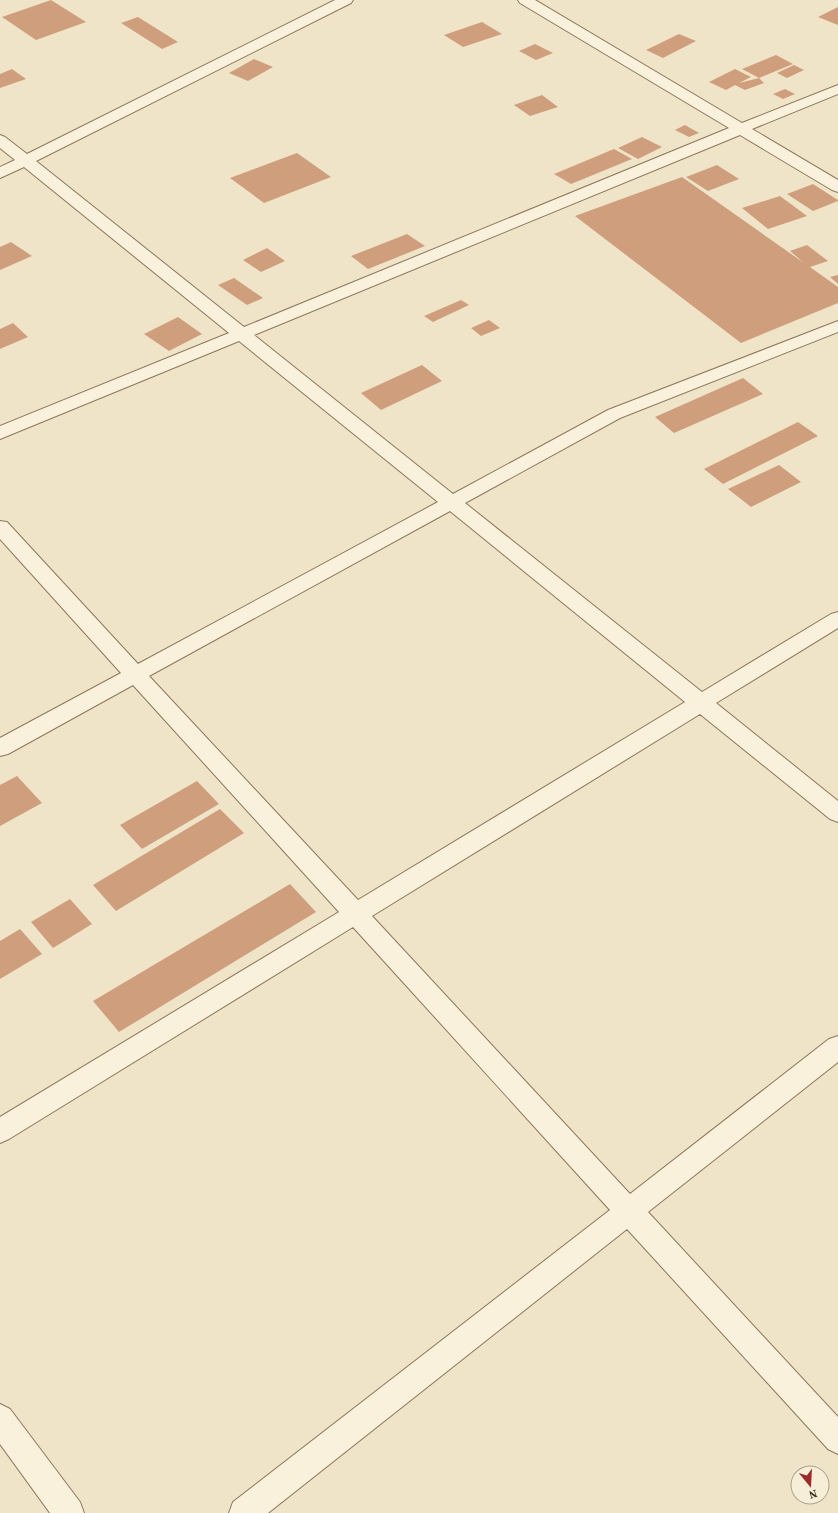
<svg xmlns="http://www.w3.org/2000/svg" width="838" height="1513" viewBox="0 0 838 1513" font-family="'Source Serif 4',serif">
  <style>
    .building { fill: #cf9f7d }
    .lines { fill: none; stroke-linecap: round; stroke-linejoin: round }
    .minor-casing { stroke: #8d765c; stroke-width: 2 }
    .minor { fill: #faf1dc; fill-rule: evenodd }
  </style>
  <rect width="100%" height="100%" fill="#f0e4c8"/>
  <!-- building -->
  <g class="building">
    <path d="M51 0 86 22 36 40 2 17Z"/>
    <path d="M838 7V25L818 17Z"/>
    <path d="M138 17 178 42 162 49 121 23Z"/>
    <path d="M482 22 502 34 463 47 444 35Z"/>
    <path d="M679 34 696 41 663 58 646 50Z"/>
    <path d="M535 44 553 53 536 60 519 51Z"/>
    <path d="M776 55 793 64 759 78 764 83 745 90 735 85 726 90 709 82 735 69 751 77 739 83 759 78 742 69Z"/>
    <path d="M254 59 273 67 248 81 229 73Z"/>
    <path d="M794 65 804 70 787 78 777 73Z"/>
    <path d="M12 69 26 79 0 88V74Z"/>
    <path d="M785 89 795 94 783 99 773 94Z"/>
    <path d="M542 95 558 107 530 116 514 105Z"/>
    <path d="M685 125 699 133 689 137 675 130Z"/>
    <path d="M642 137 662 147 638 159 618 148Z"/>
    <path d="M614 149 632 159 571 184 554 174Z"/>
    <path d="M297 153 331 177 264 203 230 178Z"/>
    <path d="M717 165 739 179 708 191 686 177Z"/>
    <path d="M682 177 804 263 790 251 807 245 828 261 810 267 838 287V303L741 343 575 216Z"/>
    <path d="M813 184 838 200V201L813 211 787 194Z"/>
    <path d="M780 196 807 216 768 229 742 208Z"/>
    <path d="M407 234 425 246 368 269 351 256Z"/>
    <path d="M11 242 32 256 0 270V247Z"/>
    <path d="M267 248 285 261 261 272 243 260Z"/>
    <path d="M838 275V284L830 277Z"/>
    <path d="M234 278 263 298 247 305 218 285Z"/>
    <path d="M461 300 469 305 433 322 424 316Z"/>
    <path d="M178 317 202 334 169 351 144 334Z"/>
    <path d="M489 320 500 328 481 336 471 328Z"/>
    <path d="M13 323 28 337 0 349V329Z"/>
    <path d="M422 365 442 381 381 410 361 393Z"/>
    <path d="M743 378 763 394 674 433 655 417Z"/>
    <path d="M798 422 818 436 723 484 704 469Z"/>
    <path d="M779 465 801 482 751 507 728 489Z"/>
    <path d="M17 776 42 803 0 826V785Z"/>
    <path d="M197 781 219 804 142 849 120 825Z"/>
    <path d="M220 809 244 833 116 911 93 885Z"/>
    <path d="M290 884 316 912 119 1032 93 1001Z"/>
    <path d="M70 899 92 924 53 948 31 922Z"/>
    <path d="M20 929 42 954 0 979V941Z"/>
  </g>
  <g class="lines">
    <!-- minor casing -->
    <g class="minor-casing">
      <g id="minor">
        <path d="M335 0H353L351 3 36 161 244 327 729 128 520 3 518 0H535L742 123 838 85V94L752 129 838 180V192L832 190 740 135 254 335 453 494 608 410 838 321V332L620 418 465 503 702 692 831 614 838 612V628L716 703 838 801V822L830 819 700 714 372 916 630 1194 829 1039 838 1036V1062L648 1212 838 1417V1454L828 1449 627 1229 268 1513H229L233 1502 610 1210 353 927 9 1139 0 1143V1117L339 912 133 685 8 754 0 756V738L121 673 0 539V521L7 522 138 664 438 502 239 341 0 439V426L229 333 24 167 0 178V167L15 160 0 148V135L5 137 27 154ZM450 511 685 702 358 900 149 676Z"/>
        <path d="M0 1404 10 1409 80 1502 84 1513H50L0 1444Z"/>
      </g>
    </g>
    <!-- minor -->
    <use href="#minor" class="minor"/>
  </g>
  <!-- north arrow -->
  <g transform="translate(810 1485) rotate(162)"><circle r="19" fill="#f7eed8" stroke="#ada18e"/>
  <path d="M0-3L7 15L0 10L-7 15Z" fill="#9e2a2b"/>
  <text y="-6" font-size="11" font-weight="bold" text-anchor="middle" fill="#3d2e20">N</text>
  </g>
</svg>
